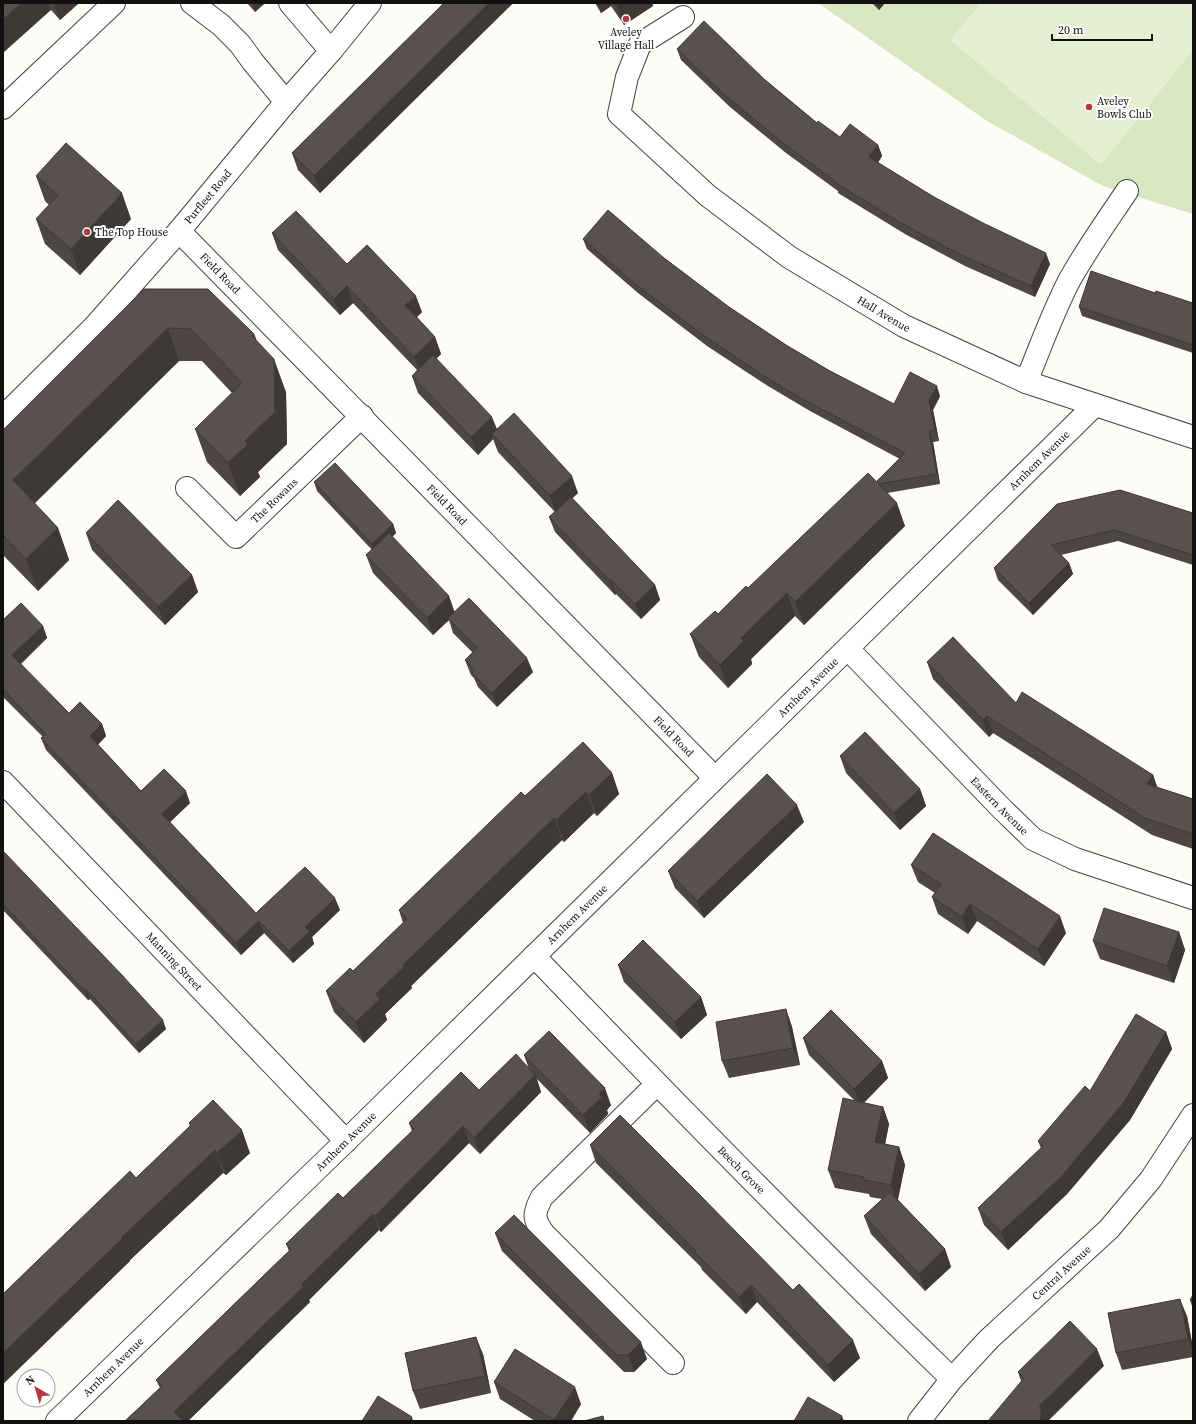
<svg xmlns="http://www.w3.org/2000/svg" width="1196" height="1424" viewBox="0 0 1196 1424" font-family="'Source Serif 4',serif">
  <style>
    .green { fill: #d8e7c1 }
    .pitch { fill: #e7efd2 }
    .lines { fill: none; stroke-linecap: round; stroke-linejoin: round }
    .minor-casing { stroke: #444; stroke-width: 24 }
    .minor { stroke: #fff; stroke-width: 22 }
    .wall { fill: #4d4643 }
    .shaded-wall { fill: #3e3937 }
    .building { fill: #59514e; stroke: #3e3937 }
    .poi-dot { fill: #b53546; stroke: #fff; stroke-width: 1.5 }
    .labels { text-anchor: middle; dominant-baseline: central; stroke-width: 4; stroke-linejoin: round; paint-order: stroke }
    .poi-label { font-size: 11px; fill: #111; stroke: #fff; text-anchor: start }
    .street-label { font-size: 11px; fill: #111; stroke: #fff }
  </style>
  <rect width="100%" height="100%" fill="#fefcf6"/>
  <!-- green -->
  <path class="green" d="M818 3H1193V214L1103 186 987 121Z"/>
  <!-- pitch -->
  <path class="pitch" d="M981 3H1193V50L1101 165 950 40Z"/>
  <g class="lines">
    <!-- minor casing -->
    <g class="minor-casing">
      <g id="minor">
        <path d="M192 3 221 25 240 44 253 62 286 102"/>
        <path d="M290 3 331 51"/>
        <path id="s1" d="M683 17 640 44 627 77 619 114 707 195 789 257 904 326 1026 382 1193 437"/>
        <path d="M3 108 114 3"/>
        <path id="s2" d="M179 231 715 778"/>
        <path d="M1026 382C1040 348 1052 314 1069 281 1086 250 1107 221 1127 191"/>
        <path id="s3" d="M3 417 94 327 179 231 286 102 331 51 370 3"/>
        <path id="s4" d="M187 488 236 537 362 416"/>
        <path id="s5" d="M848 649 1002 809 1033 839 1075 859 1193 898"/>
        <path id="s6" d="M3 782 346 1141"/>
        <path id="s7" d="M534 956C671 1099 810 1241 952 1379"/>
        <path d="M657 1084 542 1197C533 1214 533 1219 544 1234L673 1363"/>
        <path id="s8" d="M57 1421 346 1141 1095 405"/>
        <path id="s9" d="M919 1421 952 1379 989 1339 1109 1229 1151 1179 1193 1115"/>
      </g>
    </g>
    <!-- minor -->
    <use href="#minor" class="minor"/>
  </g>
  <!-- wall -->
  <g class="wall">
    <path d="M3 3H79L60 20 51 10Z"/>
    <path d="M247 3H265L255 12Z"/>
    <path d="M444 3H513L320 193 298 170 292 153Z"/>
    <path d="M595 3H652L653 6 624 25 611 6 601 13Z"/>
    <path d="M872 3H885L879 10Z"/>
    <path d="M677 49 764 79 817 123 840 137 878 145 882 156 878 163 934 197 1050 264 1035 297 965 266 905 234 838 193V191L786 153 730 107 681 60Z"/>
    <path d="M36 176 131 219 80 275 45 244 36 219 49 205 45 201Z"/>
    <path d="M272 233 347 264 422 312 417 317 435 337 441 354 436 359 497 429 578 493 572 498 655 585 660 600 641 619 616 594 615 595 555 532 549 517 555 512 498 452 493 439 478 455 418 393 412 376 417 370 353 303 340 315 278 250Z"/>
    <path d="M583 239 664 258 729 307 786 345 830 371 894 404 940 396 933 410 939 441 933 442 940 484 887 493 905 526 804 625 795 616 751 659 752 664 728 688 699 657 690 634 718 614 748 588 876 482 900 459 810 411 768 386 707 346 638 293 587 249Z"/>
    <path d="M144 289 254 334 257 341 286 392 287 444 258 472 260 477 240 496 207 462 195 429 232 393 202 361H179L34 503 58 528 69 560 38 591 3 555V430Z"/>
    <path d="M1155 293 1193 303V353L1082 316 1079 307Z"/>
    <path d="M314 482 393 524 396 533 392 537 455 612 533 672 497 707 478 687 474 678 471 675 465 660 473 653 453 633 449 620 433 635 373 573 366 555 372 550 317 491Z"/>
    <path d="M1057 504 1193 513V565L1118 541 1061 555 1069 563 1073 574 1033 615 998 580 994 568Z"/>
    <path d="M86 533 192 575 198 592 165 625 92 550Z"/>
    <path d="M3 620 43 626 47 638 20 664 69 713 102 724 106 736 98 745 141 791 190 803 170 822 256 913 340 910 312 937 314 944 293 963 264 933 241 955 46 750 41 738 43 737 3 697Z"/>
    <path d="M927 662 1016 703 1153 775 1157 787 1193 799V849L1152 835 993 733 989 737 933 679Z"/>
    <path d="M840 756 920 789 926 806 900 830 846 773Z"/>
    <path d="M612 773 619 794 597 816 594 813 564 842 562 840 411 986 412 988 385 1014 387 1020 364 1043 334 1012 326 991 353 971 403 923 399 910 525 796Z"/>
    <path d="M804 822 704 918 675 888 668 871Z"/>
    <path d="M3 851 166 1029 139 1053 90 999 88 1000 3 910Z"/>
    <path d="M911 865 1066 933 1044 966 977 921 968 934 938 914 932 897 935 893 918 882Z"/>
    <path d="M1179 932 1185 950 1174 983 1100 959 1093 941Z"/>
    <path d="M618 965 701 997 707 1015 681 1039 624 982Z"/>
    <path d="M786 1009 792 1027 800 1065 729 1078 722 1061Z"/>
    <path d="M1166 1032 1172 1049 1130 1120 1067 1194 1008 1250 984 1225 978 1208 1041 1148 1038 1141 1090 1091Z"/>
    <path d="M803 1038 882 1061 888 1078 864 1103 883 1107 889 1124 885 1144 899 1147 905 1165 898 1200 945 1249 951 1267 925 1291 871 1234 864 1216 882 1199 870 1197 869 1194 835 1188 828 1170 855 1101 809 1055Z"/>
    <path d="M524 1055 611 1105 607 1110 608 1114 590 1133 537 1079 541 1092 480 1154 469 1143 381 1232 379 1230 309 1300 310 1302 188 1421H125L160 1388 156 1380 289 1251 286 1244 343 1198 412 1131 409 1123 479 1090 529 1069Z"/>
    <path d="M189 1123 250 1153 226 1175 223 1173 130 1260V1261L3 1384V1294L136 1178 190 1127Z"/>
    <path d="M590 1145 793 1290 860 1358 834 1382 757 1302 746 1314 702 1270 701 1267 596 1163Z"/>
    <path d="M495 1233 647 1359 634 1372H624L502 1251Z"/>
    <path d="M1193 1295V1309L1190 1300Z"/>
    <path d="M1187 1316 1193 1348V1357L1122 1370 1116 1353Z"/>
    <path d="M483 1354 491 1393 420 1409 413 1391Z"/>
    <path d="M1104 1366 1021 1381 1018 1372Z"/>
    <path d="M494 1382 581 1404 571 1421H535L500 1399Z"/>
  </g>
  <!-- shaded-wall -->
  <g class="shaded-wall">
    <path d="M21 3H48L51 10 3 53V19Z"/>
    <path d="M53 3H79L60 20Z"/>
    <path d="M252 3H265L255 12Z"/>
    <path d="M489 3H513L320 193 314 176Z"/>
    <path d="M598 3H610L611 6 601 13Z"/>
    <path d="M616 3H652L653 6 624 25Z"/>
    <path d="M876 3H885L879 10Z"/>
    <path d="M878 145 882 156 873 168 869 157Z"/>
    <path d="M122 193 131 219 80 275 71 249Z"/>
    <path d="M1046 253 1050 264 1035 297 1031 286Z"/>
    <path d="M347 286 353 303 340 315 334 299Z"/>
    <path d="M416 296 422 312 411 322 405 305Z"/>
    <path d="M168 328 179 361 25 513 13 480Z"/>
    <path d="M254 334 266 367 252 336Z"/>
    <path d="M435 337 441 354 421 373 414 357Z"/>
    <path d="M274 359 286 392 287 444 258 472 260 477 240 496 228 463 245 441Z"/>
    <path d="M937 386 940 396 933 410 939 441 935 430 929 400Z"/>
    <path d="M492 417 499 434H492L493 439 478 455 471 437Z"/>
    <path d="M929 431 933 442 940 484 937 474Z"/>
    <path d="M572 476 578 493 556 514 550 496Z"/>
    <path d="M897 503 905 526 804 625 795 602Z"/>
    <path d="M393 524 396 533 375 553 372 544Z"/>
    <path d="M58 528 69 560 38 591 26 559Z"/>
    <path d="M1069 563 1073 574 1033 615 1029 603Z"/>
    <path d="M192 575 198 592 165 625 158 607Z"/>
    <path d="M610 579 616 594 615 595 609 580Z"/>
    <path d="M655 585 660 600 641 619 635 604Z"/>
    <path d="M787 593 795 616 751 659 752 664 728 688 720 665 741 638Z"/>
    <path d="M449 596 455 613 448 618 449 620 433 635 427 618Z"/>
    <path d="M43 626 47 638 17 668 12 655Z"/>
    <path d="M527 658 533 672 497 707 492 693Z"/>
    <path d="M987 716 993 733 989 737 983 720Z"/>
    <path d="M102 724 106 736 94 748 90 736Z"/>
    <path d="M612 773 619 794 597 816 589 795Z"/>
    <path d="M1153 775 1159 792 1147 784Z"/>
    <path d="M920 789 926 806 900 830 894 813Z"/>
    <path d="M186 791 190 803 166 826 162 814Z"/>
    <path d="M586 792 594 813 564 842 556 820Z"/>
    <path d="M797 805 804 822 704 918 697 901Z"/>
    <path d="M554 818 562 840 411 986 412 988 385 1014 387 1020 364 1043 356 1022 376 994 403 965Z"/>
    <path d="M335 898 340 910 312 937 314 944 293 963 289 951 305 927Z"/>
    <path d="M970 904 977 921 968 934 962 917Z"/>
    <path d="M1060 916 1066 933 1044 966 1038 949Z"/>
    <path d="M259 921 264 933 241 955 236 943Z"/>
    <path d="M1179 932 1185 950 1174 983 1167 966Z"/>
    <path d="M87 990 90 999 88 1000 85 991Z"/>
    <path d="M701 997 707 1015 681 1039 675 1022Z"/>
    <path d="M786 1009 792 1027 800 1065 793 1048Z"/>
    <path d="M163 1020 166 1029 139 1053 136 1044Z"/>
    <path d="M1166 1032 1172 1049 1130 1120 1067 1194 1008 1250 1001 1232Z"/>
    <path d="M882 1061 888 1078 860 1106 854 1089Z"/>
    <path d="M535 1075 541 1092 480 1154 474 1138Z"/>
    <path d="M605 1088 611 1105 607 1110 608 1114 590 1133 583 1115 599 1094Z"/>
    <path d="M883 1107 889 1124 882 1160 875 1142Z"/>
    <path d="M463 1126 469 1143 381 1232 375 1216Z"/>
    <path d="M242 1130 250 1153 226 1175 217 1153Z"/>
    <path d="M899 1147 905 1165 897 1202 891 1185Z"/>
    <path d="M215 1150 223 1173 130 1260V1261L3 1384V1353L121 1238Z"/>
    <path d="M373 1214 379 1230 309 1300 310 1302 188 1421H178L174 1412Z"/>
    <path d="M945 1249 951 1267 925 1291 919 1274Z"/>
    <path d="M751 1285 757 1302 746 1314 739 1297Z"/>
    <path d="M1180 1299 1187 1316 1193 1348V1352L1188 1339Z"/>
    <path d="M476 1337 483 1354 491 1393 485 1376Z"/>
    <path d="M853 1340 860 1358 834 1382 828 1365Z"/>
    <path d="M641 1342 647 1359 634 1372 628 1355Z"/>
    <path d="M1097 1349 1104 1366 1048 1421H1039V1406Z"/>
    <path d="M575 1387 581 1404 571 1421H555L554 1420Z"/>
    <path d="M842 1416 844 1421H839Z"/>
    <path d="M412 1417 413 1421H409Z"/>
  </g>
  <!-- building -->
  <g class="building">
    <path d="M3 3H21L3 19Z"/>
    <path d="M444 3H489L314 176 292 153Z"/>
    <path d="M704 21 764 79 817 123 818 121 840 137 850 124 878 145 869 157 934 197 983 223 1046 253 1031 286 961 255 901 223 834 182 835 181 782 142 726 96 677 49Z"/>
    <path d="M66 143 122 193 71 249 36 219 58 195 36 176Z"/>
    <path d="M608 210 664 258 729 307 786 345 830 371 894 404 910 372 937 386 929 400 935 430 929 431 937 474 878 484 876 482 905 453 806 401 764 376 703 335 634 283 583 239Z"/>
    <path d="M296 211 347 264 367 245 416 296 405 305 435 337 414 357 347 286 334 299 272 233Z"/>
    <path d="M1091 271 1155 293 1156 291 1193 303V345L1079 307Z"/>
    <path d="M144 289H208L254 334 252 336 274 359 275 412 245 441 248 444 228 463 195 429 242 383 191 329 168 328 13 480 58 528 26 559 3 535V430Z"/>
    <path d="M433 355 492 417 471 437 412 376Z"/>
    <path d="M514 413 572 476 550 496 492 434Z"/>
    <path d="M335 463 393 524 372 544 314 482Z"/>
    <path d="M868 473 897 503 795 602 787 593 741 638 744 641 720 665 690 634 715 611 718 614 746 586 748 588Z"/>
    <path d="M1120 490 1193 513V555L1114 530 1051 545 1069 563 1029 603 994 568 1057 504Z"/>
    <path d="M571 497 655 585 635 604 610 579 609 580 549 517Z"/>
    <path d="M118 500 192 575 158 607 86 533Z"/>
    <path d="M389 533 449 596 427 618 366 555Z"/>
    <path d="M469 598 527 658 492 693 472 673 475 670 465 660 477 648 448 618Z"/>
    <path d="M21 603 43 626 12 655 69 713 80 702 102 724 90 736 141 791 164 769 186 791 162 814 256 913 305 867 335 898 305 927 310 931 289 951 259 921 236 943 41 738 46 734 3 689V620Z"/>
    <path d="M953 637 1016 703 1022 692 1153 775 1147 784 1193 799V834L1145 818 987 716 983 720 927 662Z"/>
    <path d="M865 732 920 789 894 813 840 756Z"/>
    <path d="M583 742 612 773 589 795 586 792 556 820 554 818 403 965 404 967 376 994 380 999 356 1022 326 991 350 968 353 971 407 919 399 910 521 792 525 796Z"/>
    <path d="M767 774 797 805 697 901 668 871Z"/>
    <path d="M933 833 1060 916 1038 949 970 904 962 917 932 897 941 884 911 865Z"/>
    <path d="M3 851 121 974 163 1020 136 1044 87 990 85 991 3 904Z"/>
    <path d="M1104 908 1179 932 1167 966 1093 941Z"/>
    <path d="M643 940 701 997 675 1022 618 965Z"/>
    <path d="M786 1009 793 1048 722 1061 716 1022Z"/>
    <path d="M831 1010 882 1061 854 1089 803 1038Z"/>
    <path d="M1136 1014 1166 1032 1124 1102 1061 1177 1001 1232 978 1208 1043 1146 1038 1141 1085 1086 1090 1091Z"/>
    <path d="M549 1031 605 1088 599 1094 602 1097 583 1115 524 1055Z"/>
    <path d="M516 1054 535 1075 474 1138 463 1126 375 1216 373 1214 302 1284 304 1286 174 1412 183 1421H125L162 1386 156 1380 291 1249 286 1244 338 1193 343 1198 414 1129 409 1123 461 1072 479 1090Z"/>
    <path d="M843 1098 883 1107 875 1142 899 1147 891 1185 864 1180V1177L828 1170Z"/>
    <path d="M213 1100 242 1130 217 1153 215 1150 121 1238 122 1239 3 1353V1294L130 1171 136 1178 191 1125 189 1123Z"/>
    <path d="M620 1115 696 1191 793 1290 799 1284 853 1340 828 1365 751 1285 739 1297 695 1252 696 1251 590 1145Z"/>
    <path d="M890 1192 945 1249 919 1274 864 1216Z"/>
    <path d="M514 1215 641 1342 628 1355H617L495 1233Z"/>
    <path d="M1193 1295V1302L1190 1300Z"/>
    <path d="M1180 1299 1188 1339 1116 1353 1108 1313Z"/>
    <path d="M1070 1321 1097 1349 1039 1406 1041 1408V1419L1039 1421H988L1024 1378 1018 1372Z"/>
    <path d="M476 1337 485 1376 413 1391 405 1353Z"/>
    <path d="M515 1349 575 1387 554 1420 494 1382Z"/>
    <path d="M378 1396 412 1417 409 1421H362Z"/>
    <path d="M808 1397 842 1416 839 1421H794Z"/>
    <path d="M603 1416 604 1421H584Z"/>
  </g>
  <!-- markers -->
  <g class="poi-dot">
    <circle cx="626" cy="19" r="4"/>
    <circle cx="1089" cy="107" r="4"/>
    <circle cx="87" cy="232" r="4"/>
  </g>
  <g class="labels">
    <!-- poi labels -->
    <g class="poi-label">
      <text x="626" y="32" text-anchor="middle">Aveley<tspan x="626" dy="13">Village Hall</tspan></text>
      <text x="1097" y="101">Aveley<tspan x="1097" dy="13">Bowls Club</tspan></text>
      <text x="95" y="232">The Top House</text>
    </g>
    <!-- street labels -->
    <g class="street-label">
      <text stroke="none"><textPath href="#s3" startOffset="301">Purfleet Road</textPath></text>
      <text stroke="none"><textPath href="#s2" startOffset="59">Field Road</textPath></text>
      <text stroke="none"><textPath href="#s1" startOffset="457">Hall Avenue</textPath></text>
      <text stroke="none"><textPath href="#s8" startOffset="1374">Arnhem Avenue</textPath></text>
      <text stroke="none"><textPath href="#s4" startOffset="122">The Rowans</textPath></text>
      <text stroke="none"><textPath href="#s2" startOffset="383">Field Road</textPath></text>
      <text stroke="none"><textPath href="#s8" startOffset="1050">Arnhem Avenue</textPath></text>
      <text stroke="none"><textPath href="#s2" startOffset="707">Field Road</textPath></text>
      <text stroke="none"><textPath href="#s5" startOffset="218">Eastern Avenue</textPath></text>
      <text stroke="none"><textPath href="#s8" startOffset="726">Arnhem Avenue</textPath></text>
      <text stroke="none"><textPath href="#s6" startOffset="248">Manning Street</textPath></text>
      <text stroke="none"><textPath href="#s8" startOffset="402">Arnhem Avenue</textPath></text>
      <text stroke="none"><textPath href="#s7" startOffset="298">Beech Grove</textPath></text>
      <text stroke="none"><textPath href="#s9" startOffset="206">Central Avenue</textPath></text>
      <text stroke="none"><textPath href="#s8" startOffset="78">Arnhem Avenue</textPath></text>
    </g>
  </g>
  <!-- border -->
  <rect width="1196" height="1424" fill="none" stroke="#111111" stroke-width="8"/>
  <!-- north arrow -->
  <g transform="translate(36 1388) rotate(322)"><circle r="19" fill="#ffffff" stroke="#a0a0a0"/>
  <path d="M0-3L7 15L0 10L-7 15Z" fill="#b53546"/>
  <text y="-6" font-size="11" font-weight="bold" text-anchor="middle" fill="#111111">N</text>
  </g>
  <!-- scale -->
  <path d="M1052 34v6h100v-6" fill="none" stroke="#111111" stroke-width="2"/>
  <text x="1058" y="34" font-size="12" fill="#111111" stroke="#ffffff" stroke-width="3" paint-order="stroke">20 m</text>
</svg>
